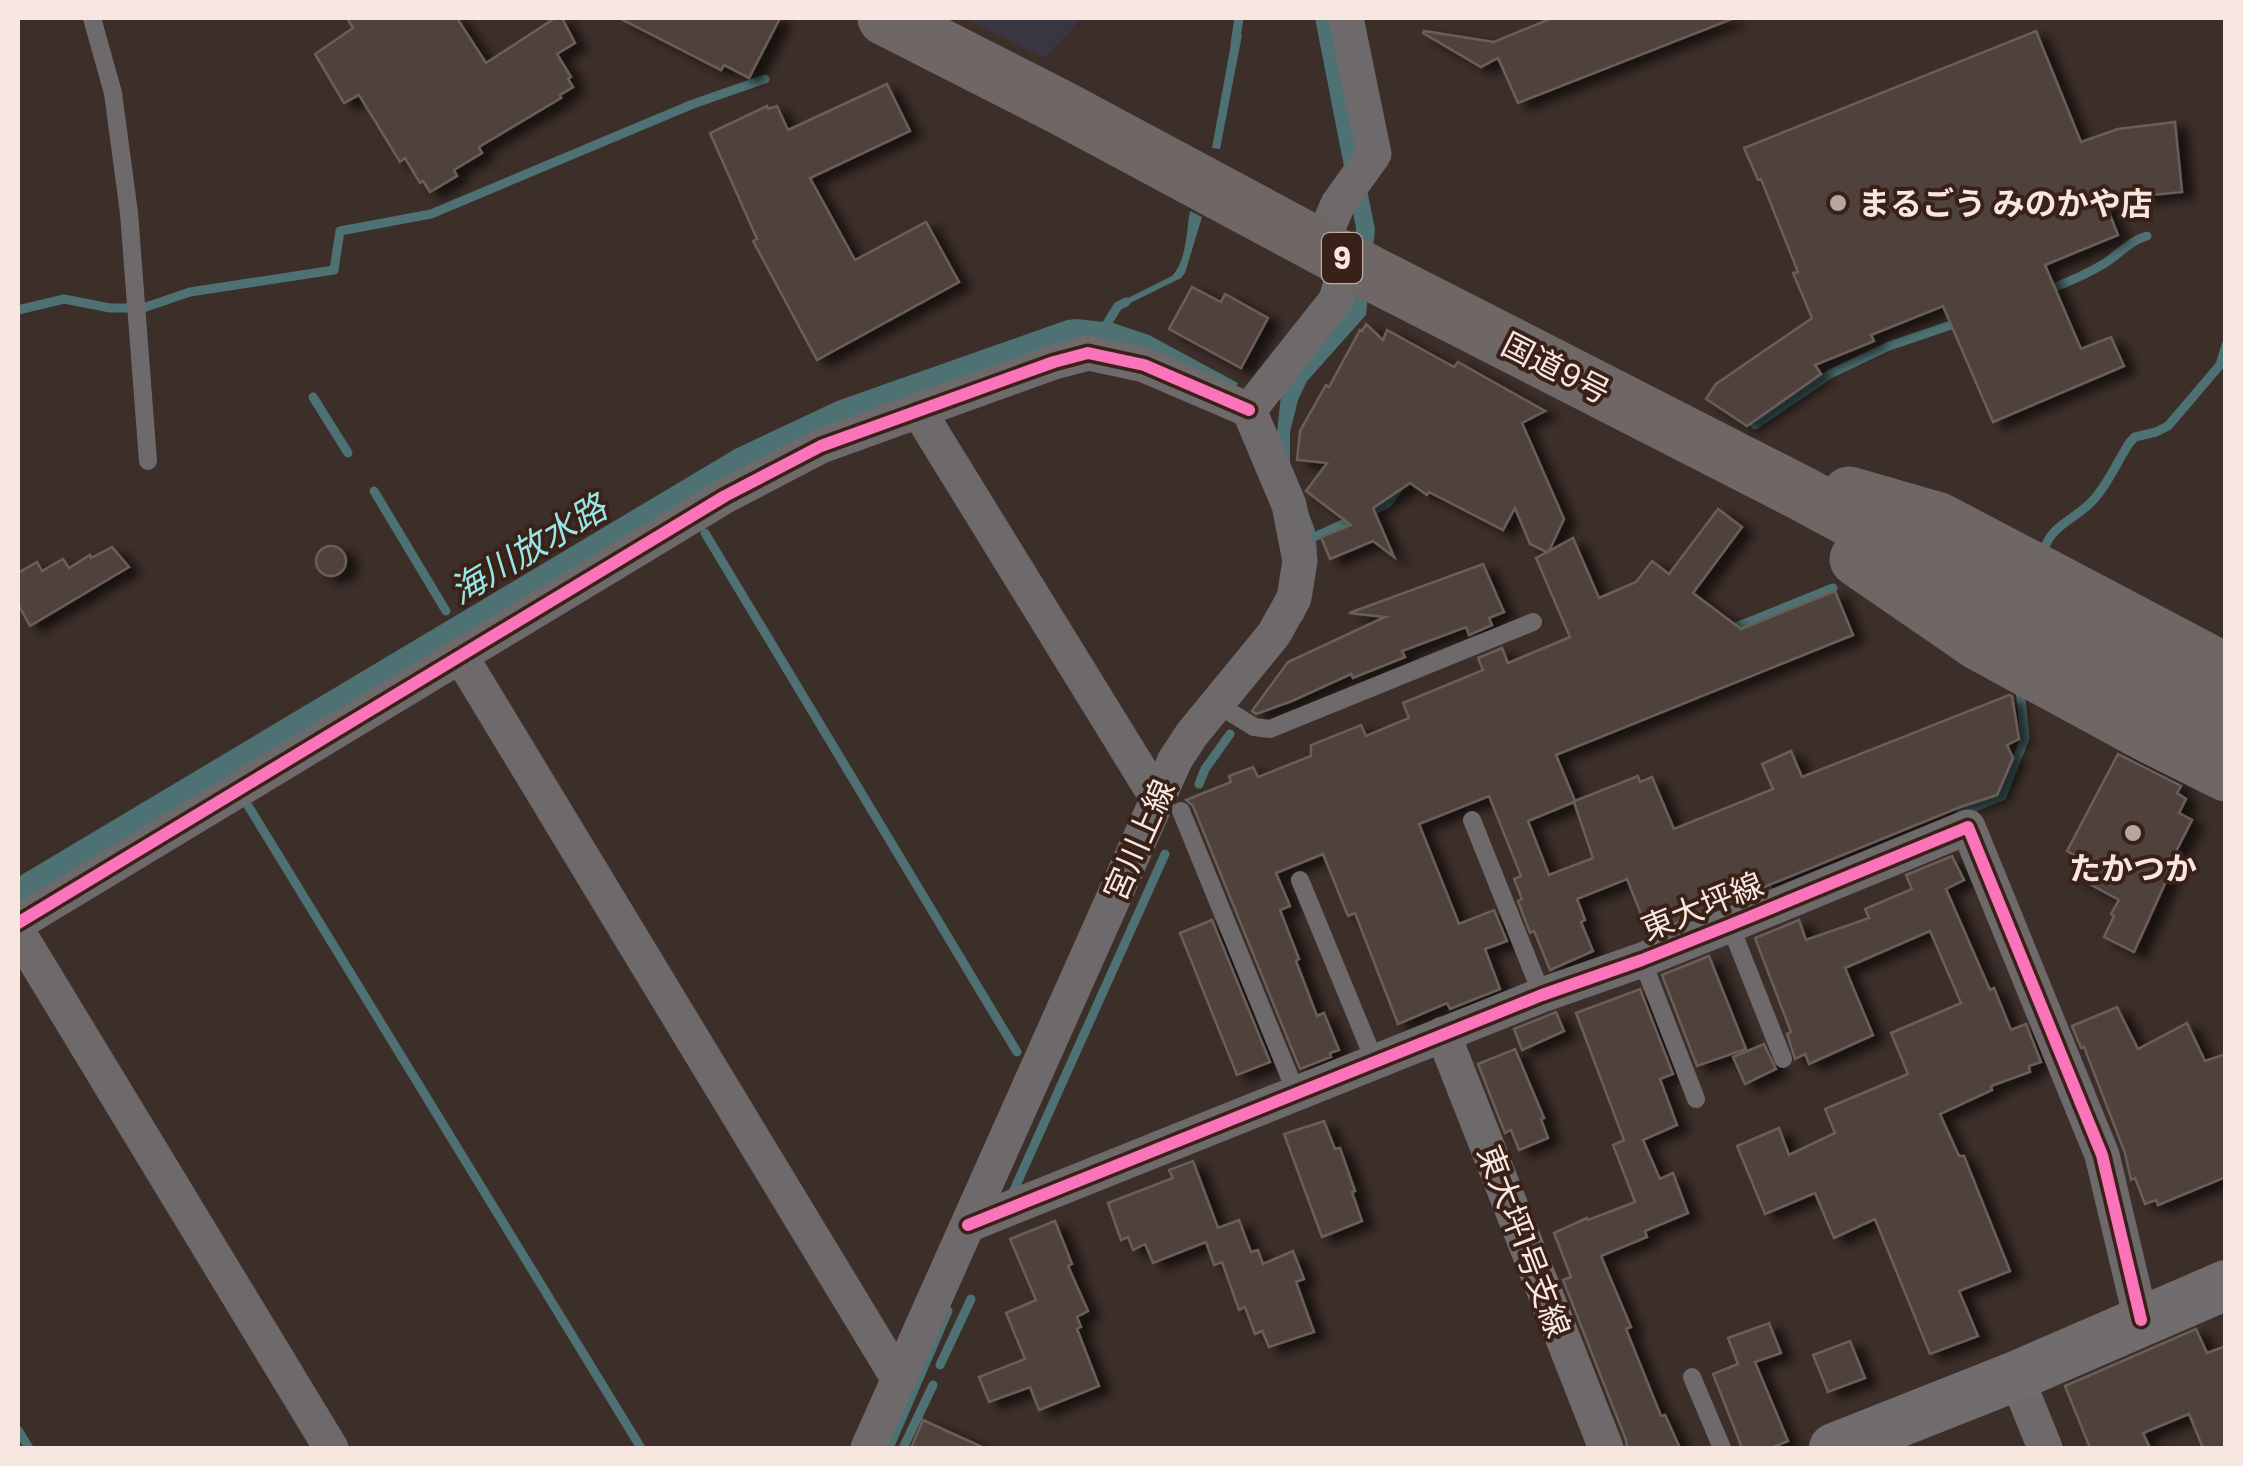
<svg xmlns="http://www.w3.org/2000/svg" width="2243" height="1466" viewBox="0 0 2243 1466" font-family="Poppins,'Noto Sans JP',sans-serif">
  <style>
    .industrial { fill: #3a3543 }
    .water { fill: #4e7273 }
    .lines { fill: none; stroke-linecap: round; stroke-linejoin: round }
    .stream { stroke: #4e7273; stroke-width: 9 }
    .building { fill: #4f433e; stroke: #6a5e59; stroke-width: 2.5; fill-rule: evenodd; filter: url(#shadow) }
    .lane { stroke: #6e6a6c; stroke-width: 18 }
    .street { stroke: #6e6a6c; stroke-width: 35 }
    .secondary { stroke: #716d6e; stroke-width: 50 }
    .highway { stroke: #6e6765; stroke-width: 55 }
    .cycleway-casing { stroke: #392117; stroke-width: 19 }
    .cycleway { stroke: #fb73b8; stroke-width: 12 }
    .poi-dot { fill: #b6a6a0; stroke: #392117; stroke-width: 4 }
    .labels { text-anchor: middle; dominant-baseline: central; stroke-width: 8; stroke-linejoin: round; paint-order: stroke }
    .shield { fill: #392117; stroke: #bfaca4; stroke-width: 2.5 }
    .shield-label { font-size: 30px; font-weight: bold; fill: #f8e7e0 }
    .poi-label { font-size: 32px; font-weight: bold; fill: #f8e7e0; stroke: #392117; text-anchor: start }
    .street-label { font-size: 32px; fill: #f8e7e0; stroke: #392117 }
    .water-label { font-size: 35px; font-style: italic; fill: #98e5e7; stroke: #392117 }
  </style>
  <defs>
    <filter id="shadow"><feDropShadow dx="11" dy="6" stdDeviation="5" flood-color="#0009"/></filter>
  </defs>
  <rect width="100%" height="100%" fill="#3c2e29"/>
  <!-- industrial -->
  <path class="industrial" d="M964 18H1082L1044 58Z"/>
  <!-- water -->
  <g class="water">
    <path d="M1315 18H1332L1375 229 1366 315 1307 381 1298 400 1290 432V463L1315 530 1317 552 1309 605 1302 621 1294 619 1276 443 1282 385 1349 303 1356 228Z"/>
    <path d="M1233 33 1242 35 1220 149 1212 148Z"/>
    <path d="M1190 211 1202 217 1185 273 1181 278 1116 310 1114 305 1172 276C1187 260 1186 232 1190 211Z"/>
    <path d="M1077 319 1113 323 1149 335 1238 383 1232 395 1145 351 957 381 18 904V877L735 449 837 401 1067 320Z"/>
  </g>
  <g class="lines">
    <!-- stream -->
    <g class="stream">
      <path d="M1235 44 1239 18"/>
      <path d="M2045 291C2066 283 2086 275 2105 263 2119 254 2131 240 2147 236"/>
      <path d="M18 310 64 299 110 308H143L190 292 334 270 340 231 431 214 693 104 765 79"/>
      <path d="M1103 330 1118 306 1126 302"/>
      <path d="M313 397 348 453"/>
      <path d="M1755 425 1830 374 1889 346 1960 322"/>
      <path d="M374 491 446 611"/>
      <path d="M705 533 1017 1052"/>
      <path d="M1312 538 1387 504 1400 486"/>
      <path d="M2044 550C2051 524 2079 518 2095 498 2109 482 2118 460 2130 442L2135 437 2156 432 2168 426 2220 365 2226 345"/>
      <path d="M1729 630 1833 588"/>
      <path d="M1199 784 1205 769 1230 734"/>
      <path d="M247 804 641 1448"/>
      <path d="M1960 813 2002 796 2025 738 2020 689"/>
      <path d="M1650 938 1769 890"/>
      <path d="M1014 1190 1165 854"/>
      <path d="M940 1365 971 1299"/>
      <path d="M18 1430 29 1448"/>
      <path d="M889 1448 948 1311"/>
      <path d="M903 1448 933 1385"/>
    </g>
  </g>
  <!-- building -->
  <g class="building">
    <path d="M347 18H457L486 63 555 18H562L575 43 557 54 571 77 568 79 573 87 560 95 561 98 479 147 482 153 454 170 457 176 430 192 423 181 420 183 405 158 400 162 359 95 344 103 315 54 353 28Z"/>
    <path d="M619 18H780L749 78 724 65 721 70Z"/>
    <path d="M1552 18H1732V19L1518 103 1498 58 1481 67 1423 33 1424 31 1494 42Z"/>
    <path d="M2036 31 2081 142 2118 129 2175 122 2182 192 2104 200 2118 235 2045 265 2081 349 2111 337 2124 366 1993 422 1943 306 1871 335 1874 341 1815 365 1821 374 1747 426 1706 399 1716 384 1812 318 1793 273 1798 272 1761 179 1758 180 1744 148Z"/>
    <path d="M887 84 910 131 810 178 855 260 926 222 959 282 817 360 753 241 757 239 710 133 767 106 768 109 777 106 788 130Z"/>
    <path d="M1192 287 1221 302 1225 294 1268 318 1241 368 1169 329Z"/>
    <path d="M1366 324 1383 340 1387 330 1454 367 1458 362 1545 411 1522 423 1564 519 1549 551 1573 538 1599 598 1636 582 1652 561 1669 574 1718 509 1742 527 1693 593 1741 629 1835 591 1853 635 1556 755 1575 801 1638 776 1640 782 1652 777 1674 829 1773 789 1762 764 1791 751 1802 777 2009 695 2012 696 2019 739 2007 745 2013 758 1997 795 1960 807 1649 934 1627 879 1577 899 1585 920 1581 922 1593 951 1550 970 1537 938 1534 931 1530 933 1518 901 1522 899 1514 879 1521 876 1489 796 1419 824 1459 924 1494 910 1507 941 1485 949 1500 989 1450 1009 1447 1003 1398 1024 1355 913 1348 916 1323 854 1276 873 1290 906 1280 910 1299 959 1296 961 1317 1016 1324 1013 1339 1050 1330 1053 1331 1057 1300 1069 1193 806 1186 800 1231 782 1229 776 1253 767 1258 777 1311 756V745L1361 725 1366 736 1409 718 1403 703 1483 670 1478 658 1502 648 1508 663 1570 637 1536 558 1547 552 1530 544 1515 508 1503 530 1429 492 1427 495 1410 483 1373 508 1394 557 1373 541 1330 559 1321 537 1351 525 1306 491 1327 463 1297 460 1300 431 1326 385 1329 387 1360 330 1362 331ZM1574 802 1593 858 1549 875 1528 821Z"/>
    <circle cx="331" cy="561" r="15"/>
    <path d="M112 547 129 567 30 626 18 604V573L37 562 42 571 63 559 69 568 90 555 91 558Z"/>
    <path d="M1483 564 1504 612 1489 618 1492 625 1469 635 1466 627 1402 651 1405 657 1353 678 1351 674 1292 701 1256 714 1252 711 1288 662 1385 617 1349 613Z"/>
    <path d="M2118 754 2181 786 2177 793 2186 799 2179 813 2192 820 2164 875 2168 877 2134 952 2104 937 2114 916 2111 914 2119 900 2073 875 2081 859 2067 851Z"/>
    <path d="M1952 856 1964 880 1946 889 1990 990 1994 988 2011 1030 2026 1024 2041 1062 2029 1066 2030 1072 1991 1086 1992 1090 1940 1114 1959 1156H1964L2010 1271 1959 1291 1978 1336 1930 1354 1875 1219 1834 1238 1815 1193 1765 1214 1737 1146 1779 1128 1789 1155 1835 1133 1825 1109 1908 1074 1891 1033 1961 1003 1930 931 1845 968 1873 1035 1809 1064 1805 1054 1795 1059 1787 1034 1791 1032 1755 938 1799 920 1806 940 1869 918 1865 909 1912 889 1906 875Z"/>
    <path d="M1212 920 1270 1062 1237 1075 1180 933Z"/>
    <path d="M1709 956 1746 1049 1697 1066 1662 975Z"/>
    <path d="M1640 989 1673 1074 1660 1079 1677 1125 1643 1140 1660 1179 1673 1173 1688 1213 1645 1231 1647 1237 1601 1256 1631 1327 1626 1329 1661 1416 1665 1415 1680 1448H1627L1626 1440 1563 1280 1571 1277 1554 1233 1587 1218 1588 1220 1635 1202 1613 1145 1624 1140 1576 1013Z"/>
    <path d="M2117 1007 2138 1049 2187 1023 2205 1061 2226 1054V1177L2158 1205 2156 1200 2145 1204 2135 1178 2131 1180 2125 1153 2084 1047 2081 1048 2072 1026Z"/>
    <path d="M1556 1012 1564 1031 1522 1050 1514 1029Z"/>
    <path d="M1764 1044 1776 1069 1745 1084 1733 1057Z"/>
    <path d="M1515 1049 1544 1118 1541 1119 1548 1138 1519 1150 1511 1130 1505 1133 1478 1064Z"/>
    <path d="M1324 1121 1335 1149 1340 1148 1355 1191 1352 1192 1362 1221 1322 1237 1284 1134Z"/>
    <path d="M1193 1161 1218 1228 1239 1220 1251 1252 1258 1250 1263 1264 1293 1251 1304 1279 1296 1282 1314 1332 1269 1347 1262 1331 1255 1334 1245 1307 1239 1310 1222 1262 1214 1265 1206 1242 1153 1263 1145 1244 1133 1250 1128 1237 1121 1240 1108 1203 1173 1178 1169 1170Z"/>
    <path d="M1055 1221 1072 1264 1068 1266 1088 1311 1077 1317 1081 1327 1077 1329 1099 1386 1039 1410 1030 1387 989 1402 979 1377 1025 1359 1006 1313 1036 1300 1010 1239Z"/>
    <path d="M1769 1323 1781 1353 1755 1362 1788 1441 1771 1448H1742L1713 1374 1738 1364 1728 1338Z"/>
    <path d="M2196 1329 2207 1353 2226 1346V1448H2203L2189 1414 2143 1433 2150 1448H2090L2065 1386Z"/>
    <path d="M1850 1341 1865 1378 1828 1392 1813 1355Z"/>
    <path d="M923 1420 984 1448H911Z"/>
  </g>
  <g class="lines">
    <!-- lane -->
    <g class="lane">
      <path d="M92 18 113 93 129 213 148 461"/>
      <path d="M1217 704 1254 727 1270 729 1533 622"/>
      <path d="M1181 811 1297 1095"/>
      <path d="M1472 820 1542 995"/>
      <path d="M1300 880 1375 1062"/>
      <path d="M1730 925 1783 1059"/>
      <path d="M1642 960 1696 1099"/>
      <path d="M1692 1377 1722 1448"/>
    </g>
    <!-- street -->
    <g class="street">
      <path d="M1320 246 1338 204 1374 154 1346 18"/>
      <path d="M918 410 1157 798"/>
      <path d="M460 655 899 1380"/>
      <path d="M18 923 725 496 821 446 1054 362 1088 353 1144 365 1249 410"/>
      <path d="M18 932 331 1448"/>
      <path d="M1443 1034 1606 1448"/>
      <path d="M968 1225 1542 995 1642 960 1730 925 1968 827 2102 1155 2141 1320"/>
      <path d="M2016 1376 2045 1448"/>
      <path d="M868 1448 1175 760 1192 734 1274 634 1294 598 1300 561 1289 505 1249 410 1336 300 1347 261"/>
    </g>
    <!-- secondary -->
    <path class="secondary" d="M1834 1448 2016 1376 2226 1285"/>
    <!-- highway -->
    <g class="highway">
      <path d="M885 18 1060 107 1347 261 1801 493 2226 723"/>
      <path d="M1849 494 1939 520 2226 671"/>
      <path d="M1857 559 1979 643 2152 737 2226 774"/>
    </g>
    <!-- cycleway casing -->
    <g class="cycleway-casing">
      <g id="cycleway">
        <path d="M18 923 725 496 821 446 1054 362 1088 353 1144 365 1249 410"/>
        <path d="M968 1225 1542 995 1642 960 1730 925 1968 827 2102 1155 2141 1320"/>
      </g>
    </g>
    <!-- cycleway -->
    <use href="#cycleway" class="cycleway"/>
  </g>
  <!-- markers -->
  <g class="poi-dot">
    <circle cx="1838" cy="203" r="10"/>
    <circle cx="2133" cy="833" r="10"/>
  </g>
  <g class="labels">
    <!-- shield labels -->
    <rect class="shield" x="1322" y="233" width="40" height="50" rx="8"/>
    <g class="shield-label">
      <text x="1342" y="258">9</text>
    </g>
    <!-- poi labels -->
    <g class="poi-label">
      <text x="1858" y="203">まるごう みのかや店</text>
      <text x="2133" y="868" text-anchor="middle">たかつか</text>
    </g>
    <!-- street labels -->
    <g class="street-label">
      <text transform="translate(1556 368) rotate(27)">国道9号</text>
      <text transform="translate(1139 840) rotate(-66)">宮川上線</text>
      <text transform="translate(1702 906) rotate(-22)">東大坪線</text>
      <text transform="translate(1524 1241) rotate(69)">東大坪1号支線</text>
    </g>
    <!-- water labels -->
    <g class="water-label">
      <text transform="translate(528 549) rotate(-31)">海川放水路</text>
    </g>
  </g>
  <!-- border -->
  <rect width="2243" height="1466" fill="none" stroke="#f8e7e0" stroke-width="40"/>
</svg>
